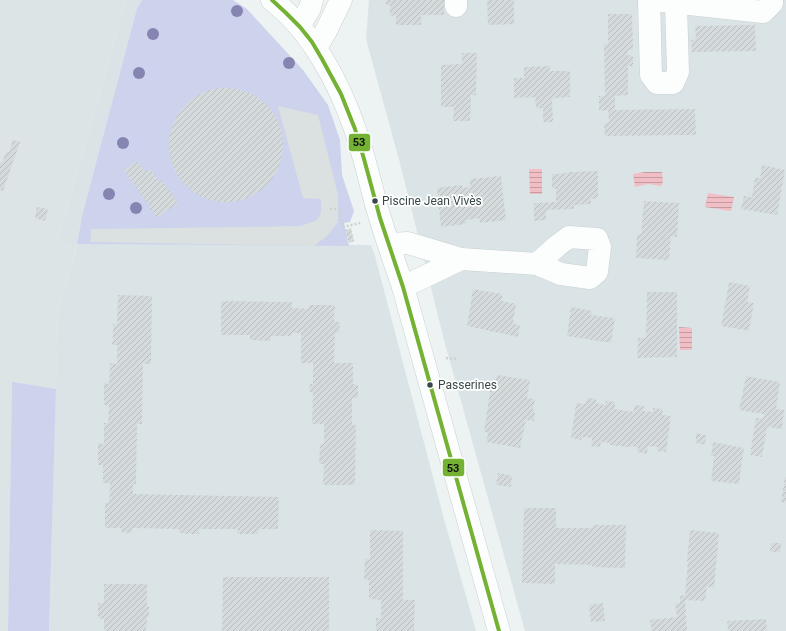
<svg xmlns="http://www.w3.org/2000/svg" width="786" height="631" viewBox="0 0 786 631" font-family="Roboto,sans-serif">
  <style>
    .residential { fill: #dae4e6 }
    .industrial { fill: #dce4e5 }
    .green { fill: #cdd2ed }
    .parking { fill: #dbe0e0 }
    .water { fill: url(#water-rules) }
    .building { fill: url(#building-hatch) }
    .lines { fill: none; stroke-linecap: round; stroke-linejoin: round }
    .minor-casing { stroke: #cad0d0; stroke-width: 23 }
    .path { stroke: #cbd2d2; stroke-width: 2.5; stroke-dasharray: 2 2; stroke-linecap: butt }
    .minor { stroke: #fcfdfd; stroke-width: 22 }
    .bus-1-casing { stroke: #fff; stroke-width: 7 }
    .bus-1 { stroke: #74b233; stroke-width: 4 }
    .tree { fill: #8684b1 }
    .bus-dot { fill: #384849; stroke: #fff; stroke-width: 1.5 }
    .labels { text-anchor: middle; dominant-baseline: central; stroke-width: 3.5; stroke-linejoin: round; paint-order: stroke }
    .bus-label { font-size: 12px; fill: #384849; stroke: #fff; text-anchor: start }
    .line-badge { stroke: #fff; stroke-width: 1.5 }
    .pale-badge-label { font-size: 11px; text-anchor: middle; font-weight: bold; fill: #111 }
  </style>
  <defs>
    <pattern id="water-rules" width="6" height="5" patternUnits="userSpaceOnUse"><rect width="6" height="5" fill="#f0bec4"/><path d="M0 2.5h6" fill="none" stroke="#c39ca1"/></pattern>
    <pattern id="building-hatch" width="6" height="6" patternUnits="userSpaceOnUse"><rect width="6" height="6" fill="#d5dbdc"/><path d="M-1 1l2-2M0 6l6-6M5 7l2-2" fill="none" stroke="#b8bdbe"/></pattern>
  </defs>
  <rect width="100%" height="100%" fill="#edf2f2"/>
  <!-- residential -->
  <g class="residential">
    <path d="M126 0H142L137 8 82 216 77 244 371 245 375 256 444 519 476 631H49L58 312 77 245 57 243Z"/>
    <path d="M369 0H786V631H525L444 340 401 167 366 39Z"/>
  </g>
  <!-- industrial -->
  <path class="industrial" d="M0 0H126L57 243 77 244 58 312 56 389 12 383 8 631H0Z"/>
  <!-- green -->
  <g class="green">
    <path d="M142 0H233L247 9 303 70 328 105 340 140 342 175 354 211 350 222 344 223 349 246 77 244 82 216 137 8Z"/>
    <path d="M12 382 56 389 49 631H8Z"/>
  </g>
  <!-- parking -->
  <path class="parking" d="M278 106 318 115 338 195V222L327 236 314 246 90 242 91 234V229L301 226 317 220 321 213V199L303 198Z"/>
  <!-- water -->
  <g class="water">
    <path d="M529 169H542V194H530Z"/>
    <path d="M645 172H662L663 182 661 186 648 184 635 187 633 174Z"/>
    <path d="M708 193 734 197 731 211 705 207Z"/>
    <path d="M679 327 692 328V350H680Z"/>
  </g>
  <!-- building -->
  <g class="building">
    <path d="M386 0H444V15H421V25H396V15L390 16V5H386Z"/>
    <path d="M487 0H514V24L488 25Z"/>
    <path d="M608 14H632L633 49 631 50H628L627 55 633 56V66H628V95L615 96V110L695 109 696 135 605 136 604 124 609 123 608 110 599 111V96H605L604 44H608Z"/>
    <path d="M755 25 756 51 692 52 691 40 696 39 695 26Z"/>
    <path d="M462 53H477L476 95H471L470 121H453L454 107H441V65L462 64Z"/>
    <path d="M550 66 549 71H570V97L553 98 552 100 553 122H543V108H536L535 97 514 98V78H524V67Z"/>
    <circle cx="226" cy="145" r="57"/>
    <path d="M13 140 20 142 3 191 0 190V162L2 163 6 152H9Z"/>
    <path d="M137 161 145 172 150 169 159 182 161 180 178 203 157 217 124 170Z"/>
    <path d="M762 165 785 170 777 215 741 209 744 196 752 197 755 178H760Z"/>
    <path d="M598 171V198L591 199V204L574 205V209L546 210V220L534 221V203L556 202V189L552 188V174L568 173V172Z"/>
    <path d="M501 176 506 220 480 223 479 218 466 220V224L441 227 437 188 462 185V188L470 187V179Z"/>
    <path d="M644 201 679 203 677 237 671 236 669 260 636 258 637 234H641Z"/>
    <path d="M37 207 48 209 45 221 35 218Z"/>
    <path d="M351 228 354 241 349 243 345 230Z"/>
    <path d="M729 282 750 286 747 302 754 303 749 331 721 326Z"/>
    <path d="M473 289 502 294V301L516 304 513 324 520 325 518 337 467 326Z"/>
    <path d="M647 292H677V357L637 358 638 338H646Z"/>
    <path d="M118 295 152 296 151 364H143L142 424H137L136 484H133V494L279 497 278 529H259L258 534H237L238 529H199V534H190L179 533V529L132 528V533L121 532V528H105V503H109L110 483H103V465H98V443L104 444V423H108L109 405H104V383L109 384 110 363 117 364V345H112L113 335V324L117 325Z"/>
    <path d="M221 301 292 302V308L309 309V305H335L334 322H340L339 333H335L334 363H353V384L358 385V398H352V425H356L355 485H323L324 464H319L320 445 324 444V424H312L313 393 309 392 310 384H313V363H301V333H292L291 336H271V341L250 340V335H221Z"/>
    <path d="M571 307 592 311 591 315 615 318 611 343 567 336Z"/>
    <path d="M497 375 530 380 527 398 535 399 533 409 535 411 534 418V421L526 420 520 448 486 442 488 433 484 431 491 385H495Z"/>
    <path d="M746 376 780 382 776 409 784 410 782 429 767 427 762 457 750 455 756 418 763 419 764 414 739 410Z"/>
    <path d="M587 398 596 399V403L605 405 606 401 615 402V409L633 412 635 405 644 406 643 411 653 412V408L663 409 662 415 671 416 666 452 657 451V447L648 446 647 454 637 452 638 447 630 446 628 447 610 445V443L601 442 600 447 591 446 592 438 582 437 581 440 571 438 576 403 585 404Z"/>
    <path d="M696 433 706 435 705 445 696 443Z"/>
    <path d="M713 442 744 448 739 484 711 481 714 456H711Z"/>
    <path d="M498 473 512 476 511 487 496 485Z"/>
    <path d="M785 477H786V503L781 502Z"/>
    <path d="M524 508H556V528H592L593 525H626L625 568 592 567V565L555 564V584L522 583Z"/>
    <path d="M370 530 403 531V600H415L414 631H376V618H381V600L369 599V580H364L365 559H370Z"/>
    <path d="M690 530 719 533 714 588 707 587 705 601 685 600 687 631H652L650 620 677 617 675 604 680 603V596L685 595 688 562 687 560Z"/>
    <path d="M771 543H781L780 552H770Z"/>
    <path d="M223 577H329V631H222Z"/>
    <path d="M104 584H147V606H149V616L147 617 146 631H104V619L98 618V603H104Z"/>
    <path d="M603 603 605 621 591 622 589 605Z"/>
    <path d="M766 619 767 631H728L727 621Z"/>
  </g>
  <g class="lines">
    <!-- minor casing -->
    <g class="minor-casing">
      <g id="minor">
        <path d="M272 0C312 31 339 83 355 129 364 155 370 182 377 208 385 235 394 261 403 287L499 631"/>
        <path d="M649 0 651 75 657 83H673L678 72 676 3"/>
        <path d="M662 1 763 12 772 3V0"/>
        <path d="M456 6V0"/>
        <path d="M299 26 310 8 312 0"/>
        <path d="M316 48 326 31 341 0"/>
        <path d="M389 244 408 243 461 259 537 264 561 274 590 278 597 272 600 247 597 239 569 237 557 246 537 264"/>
        <path d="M403 287 461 259"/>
      </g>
    </g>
    <!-- path -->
    <g class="path">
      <path d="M330 209H340L343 227 360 223"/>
      <path d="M446 358 457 359"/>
    </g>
    <!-- minor -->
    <use href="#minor" class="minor"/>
    <!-- bus-1 casing -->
    <g class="bus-1-casing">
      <path id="bus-1" d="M272 0 286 13 300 27 312 42 322 59 341 94 355 129 364 159 380 218 403 287 499 631"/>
    </g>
    <!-- bus-1 -->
    <use href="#bus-1" class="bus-1"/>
  </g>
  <!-- trees -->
  <g class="tree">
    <circle cx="237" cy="11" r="6"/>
    <circle cx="153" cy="34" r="6"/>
    <circle cx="289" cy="63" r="6"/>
    <circle cx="139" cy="73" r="6"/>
    <circle cx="123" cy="143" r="6"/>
    <circle cx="109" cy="194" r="6"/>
    <circle cx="136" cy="208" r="6"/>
  </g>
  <!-- markers -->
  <g class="bus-dot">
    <circle cx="375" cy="201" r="3.5"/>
    <circle cx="430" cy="385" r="3.5"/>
  </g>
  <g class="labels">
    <!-- bus labels -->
    <g class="bus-label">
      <text x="382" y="201">Piscine Jean Vivès</text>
      <text x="438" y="385">Passerines</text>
    </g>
  </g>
  <g class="line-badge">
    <rect x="348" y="133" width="23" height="19" rx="4" fill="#74b233"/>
    <rect x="442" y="458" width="23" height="19" rx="4" fill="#74b233"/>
  </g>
  <g class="pale-badge-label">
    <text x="359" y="146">53</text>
    <text x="453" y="472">53</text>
  </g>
</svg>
